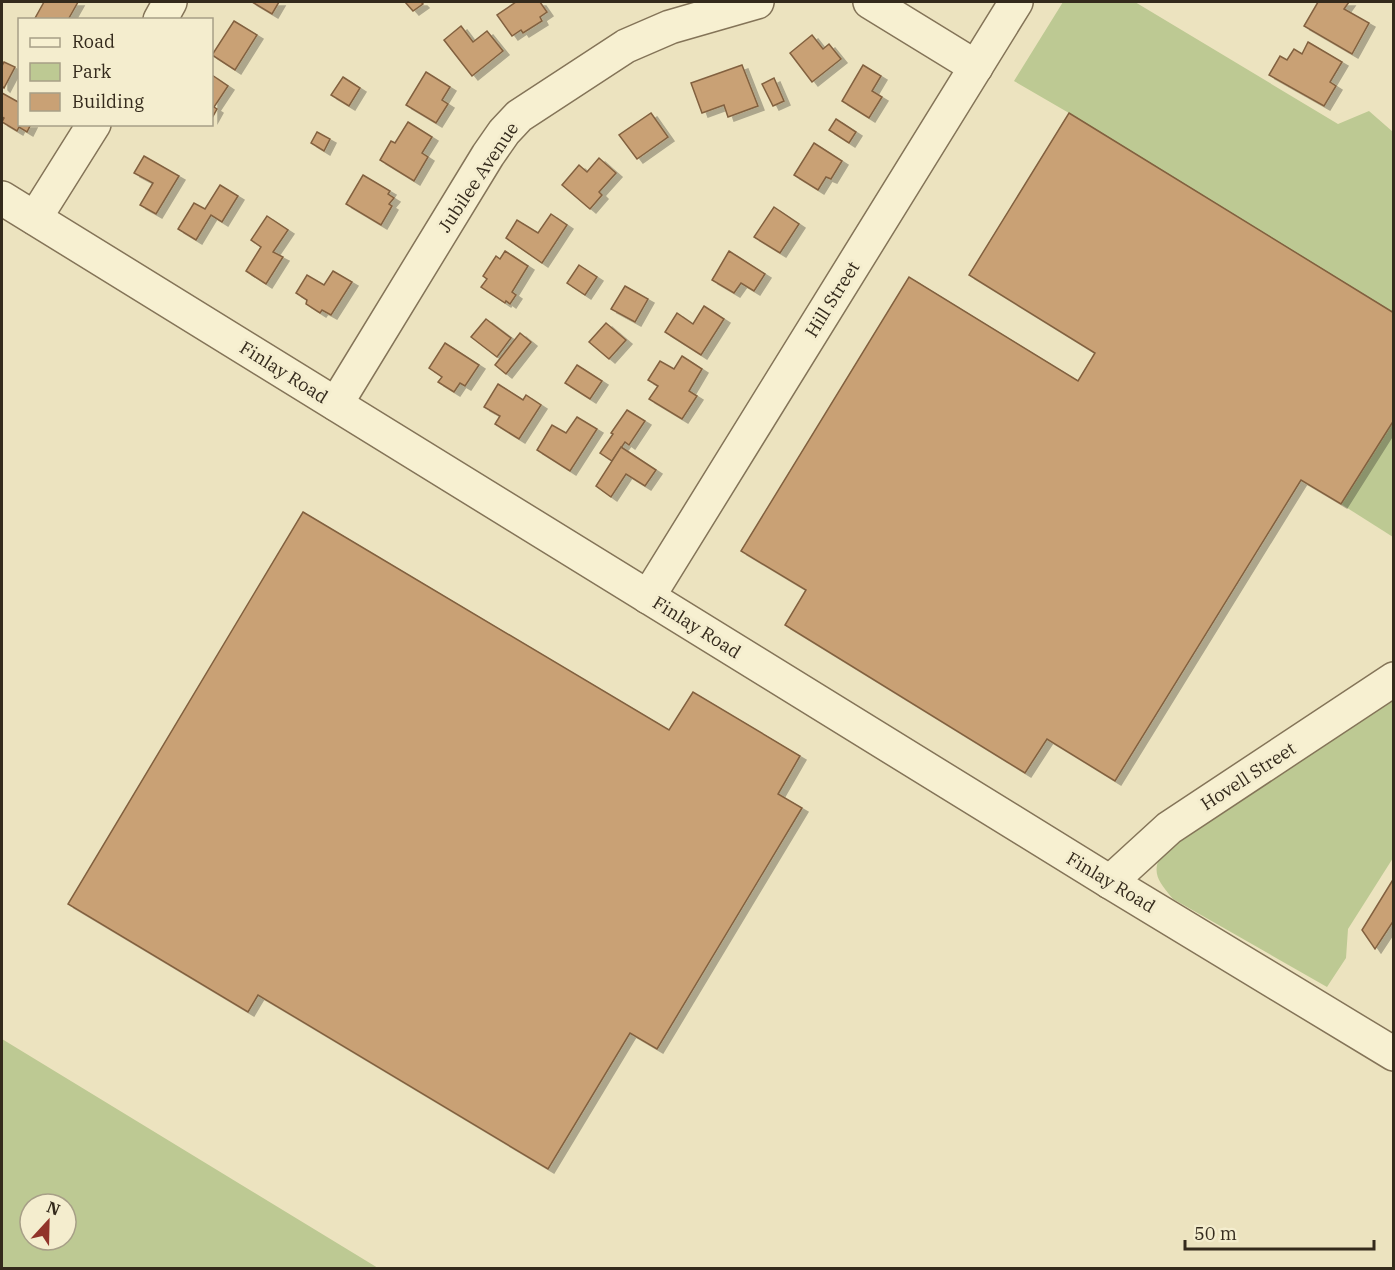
<svg xmlns="http://www.w3.org/2000/svg" width="1395" height="1270" viewBox="0 0 1395 1270" font-family="'IBM Plex Serif',serif">
  <style>
    .green { fill: #bdc993; fill-rule: evenodd }
    .building { fill: #c9a175; stroke: #82613f; stroke-width: 1.5; filter: url(#shadow) }
    .lines { fill: none; stroke-linecap: round; stroke-linejoin: round }
    .minor-casing { stroke: #847458; stroke-width: 36 }
    .minor { stroke: #f7f0d1; stroke-width: 33 }
    .labels { text-anchor: middle; dominant-baseline: central; stroke-width: 6; stroke-linejoin: round; paint-order: stroke }
    .street-label { font-size: 18px; fill: #342a1c; stroke: #f4edce }
  </style>
  <defs>
    <filter id="shadow"><feDropShadow dx="6" dy="4" stdDeviation="0" flood-color="#0004"/></filter>
  </defs>
  <rect width="100%" height="100%" fill="#ece3bf"/>
  <!-- green -->
  <g class="green">
    <path d="M1063 2H1135L1338 124 1369 111 1393 132V313L1069 113 1014 81Z"/>
    <path d="M1393 420V537L1341 504Z"/>
    <path d="M1393 695V858L1348 929 1346 958 1327 987 1173 899C1155 877 1151 872 1165 846Z"/>
    <path d="M2 1039 378 1268H2ZM30 1204H66V1240H30Z"/>
  </g>
  <!-- building -->
  <g class="building">
    <path d="M44 2H78L69 18 71 20H34Z"/>
    <path d="M252 2H279L272 14Z"/>
    <path d="M405 2H421L423 4 413 11Z"/>
    <path d="M516 2H540L547 12 540 17 542 21 523 33 521 30 512 36 497 15Z"/>
    <path d="M1318 2H1349L1344 9 1369 23 1352 54 1304 26Z"/>
    <path d="M234 21 257 35 235 70 212 55Z"/>
    <path d="M461 26 473 42 487 31 503 51 472 76 444 40Z"/>
    <path d="M812 35 823 49 829 44 841 59 812 82 790 53Z"/>
    <path d="M1308 42 1342 62 1330 82 1336 86 1324 106 1269 75 1280 56 1287 60 1294 49 1302 54Z"/>
    <path d="M4 62 15 67 4 88 2 86V66Z"/>
    <path d="M742 65 758 106 728 117 724 105 702 113 691 83Z"/>
    <path d="M863 65 881 76 872 91 882 97 869 118 842 101Z"/>
    <path d="M426 72 450 87 442 100 448 104 436 123 406 105Z"/>
    <path d="M212 75 228 86 214 107 217 109 212 118Z"/>
    <path d="M343 77 360 88 349 106 331 95Z"/>
    <path d="M774 78 784 101 773 106 762 84Z"/>
    <path d="M2 93 20 103V124H31L27 132 19 127 17 131 2 122 4 118 2 117Z"/>
    <path d="M651 113 668 137 637 159 619 135Z"/>
    <path d="M1069 113 1394 313V420L1341 504 1301 480 1115 781 1047 739 1025 773 785 625 806 590 741 551 909 277 1078 381 1095 353 969 275Z"/>
    <path d="M836 119 856 132 849 143 829 130Z"/>
    <path d="M408 122 432 137 422 153 428 157 414 181 380 160 391 141 395 143Z"/>
    <path d="M317 132 330 139 324 151 311 143Z"/>
    <path d="M814 143 842 161 831 179 826 177 818 190 794 175Z"/>
    <path d="M144 156 179 176 156 214 140 205 153 183 134 173Z"/>
    <path d="M599 158 616 173 599 192 602 195 590 209 562 185 579 165 587 172Z"/>
    <path d="M363 175 390 191 388 194 394 198 389 204 392 206 381 225 346 204Z"/>
    <path d="M220 185 238 196 222 222 211 215 196 240 178 229 194 203 205 209Z"/>
    <path d="M774 207 799 224 780 253 754 237Z"/>
    <path d="M551 214 567 225 542 263 506 238 517 220 538 233Z"/>
    <path d="M267 216 288 230 273 252 283 257 266 284 246 271 261 247 251 240Z"/>
    <path d="M505 251 528 266 512 292 516 295 510 304 506 301 505 303 481 287 487 279 483 276 496 256 500 259Z"/>
    <path d="M729 251 765 274 754 291 741 283 734 293 712 280Z"/>
    <path d="M579 265 597 277 585 295 567 283Z"/>
    <path d="M333 271 352 282 331 315 322 310 320 313 306 304 307 300 296 293 307 275 324 285Z"/>
    <path d="M625 286 648 299 635 322 611 309Z"/>
    <path d="M704 306 724 319 701 355 665 332 677 313 693 324Z"/>
    <path d="M486 319 511 338 497 357 471 337Z"/>
    <path d="M606 323 626 340 609 359 589 342Z"/>
    <path d="M520 333 531 342 506 374 495 365Z"/>
    <path d="M445 343 479 365 465 386 460 383 454 392 438 382 442 377 429 368Z"/>
    <path d="M682 356 702 369 689 391 697 396 682 419 649 399 658 386 648 380 660 361 674 369Z"/>
    <path d="M577 365 602 381 590 399 565 383Z"/>
    <path d="M498 384 523 400 526 395 541 405 519 439 495 424 500 416 484 407Z"/>
    <path d="M627 410 645 421 629 445 625 442 612 461 600 453 613 434 611 433Z"/>
    <path d="M577 417 597 429 570 471 537 450 552 425 566 433Z"/>
    <path d="M621 447 656 470 645 486 626 474 611 497 596 486Z"/>
    <path d="M303 512 669 730 693 692 800 756 778 794 802 808 657 1049 630 1033 548 1169 258 995 248 1012 68 904Z"/>
    <path d="M1394 878V920L1375 949 1362 930Z"/>
  </g>
  <g class="lines">
    <!-- minor casing -->
    <g class="minor-casing">
      <g id="minor">
        <path d="M870 2 976 67"/>
        <path d="M160 20 170 2"/>
        <path d="M2 198 1110 882 1394 1054"/>
        <path d="M35 218 94 124"/>
        <path d="M336 404 488 155 504 132 519 116 626 46 670 27 757 2"/>
        <path d="M648 597 1016 2"/>
        <path d="M1110 882 1169 828 1394 679"/>
      </g>
    </g>
    <!-- minor -->
    <use href="#minor" class="minor"/>
  </g>
  <g class="labels">
    <!-- street labels -->
    <g class="street-label">
      <text transform="translate(478 177) rotate(-56)">Jubilee Avenue</text>
      <text transform="translate(832 299) rotate(-58)">Hill Street</text>
      <text transform="translate(284 372) rotate(32)">Finlay Road</text>
      <text transform="translate(697 627) rotate(32)">Finlay Road</text>
      <text transform="translate(1248 776) rotate(-33)">Hovell Street</text>
      <text transform="translate(1111 882) rotate(31)">Finlay Road</text>
    </g>
  </g>
  <!-- border -->
  <rect width="1395" height="1270" fill="none" stroke="#342a1c" stroke-width="6"/>
  <!-- legend -->
  <rect x="18" y="18" width="195" height="108" fill="#f4edce" stroke="#a79f87" stroke-width="1.5"/>
  <rect x="30" y="38" width="30" height="9" fill="#f7f0d1" stroke="#a79f87" stroke-width="1.5"/>
  <text x="72" y="48" font-size="18" fill="#342a1c">Road</text>
  <rect x="30" y="63" width="30" height="18" fill="#bdc993" stroke="#a79f87" stroke-width="1.5"/>
  <text x="72" y="78" font-size="18" fill="#342a1c">Park</text>
  <rect x="30" y="93" width="30" height="18" fill="#c9a175" stroke="#a79f87" stroke-width="1.5"/>
  <text x="72" y="108" font-size="18" fill="#342a1c">Building</text>
  <!-- north arrow -->
  <g transform="translate(48 1222) rotate(22)"><circle r="28" fill="#f4edce" stroke="#a79f87" stroke-width="1.5"/>
  <path d="M0-4.5L10 22L0 15L-10 22Z" fill="#91342a"/>
  <text y="-9" font-size="16" font-weight="bold" text-anchor="middle" fill="#342a1c">N</text>
  </g>
  <!-- scale -->
  <path d="M1185 1240v9h189v-9" fill="none" stroke="#342a1c" stroke-width="3"/>
  <text x="1194" y="1240" font-size="18" fill="#342a1c" stroke="#f4edce" stroke-width="4.5" paint-order="stroke">50 m</text>
</svg>
